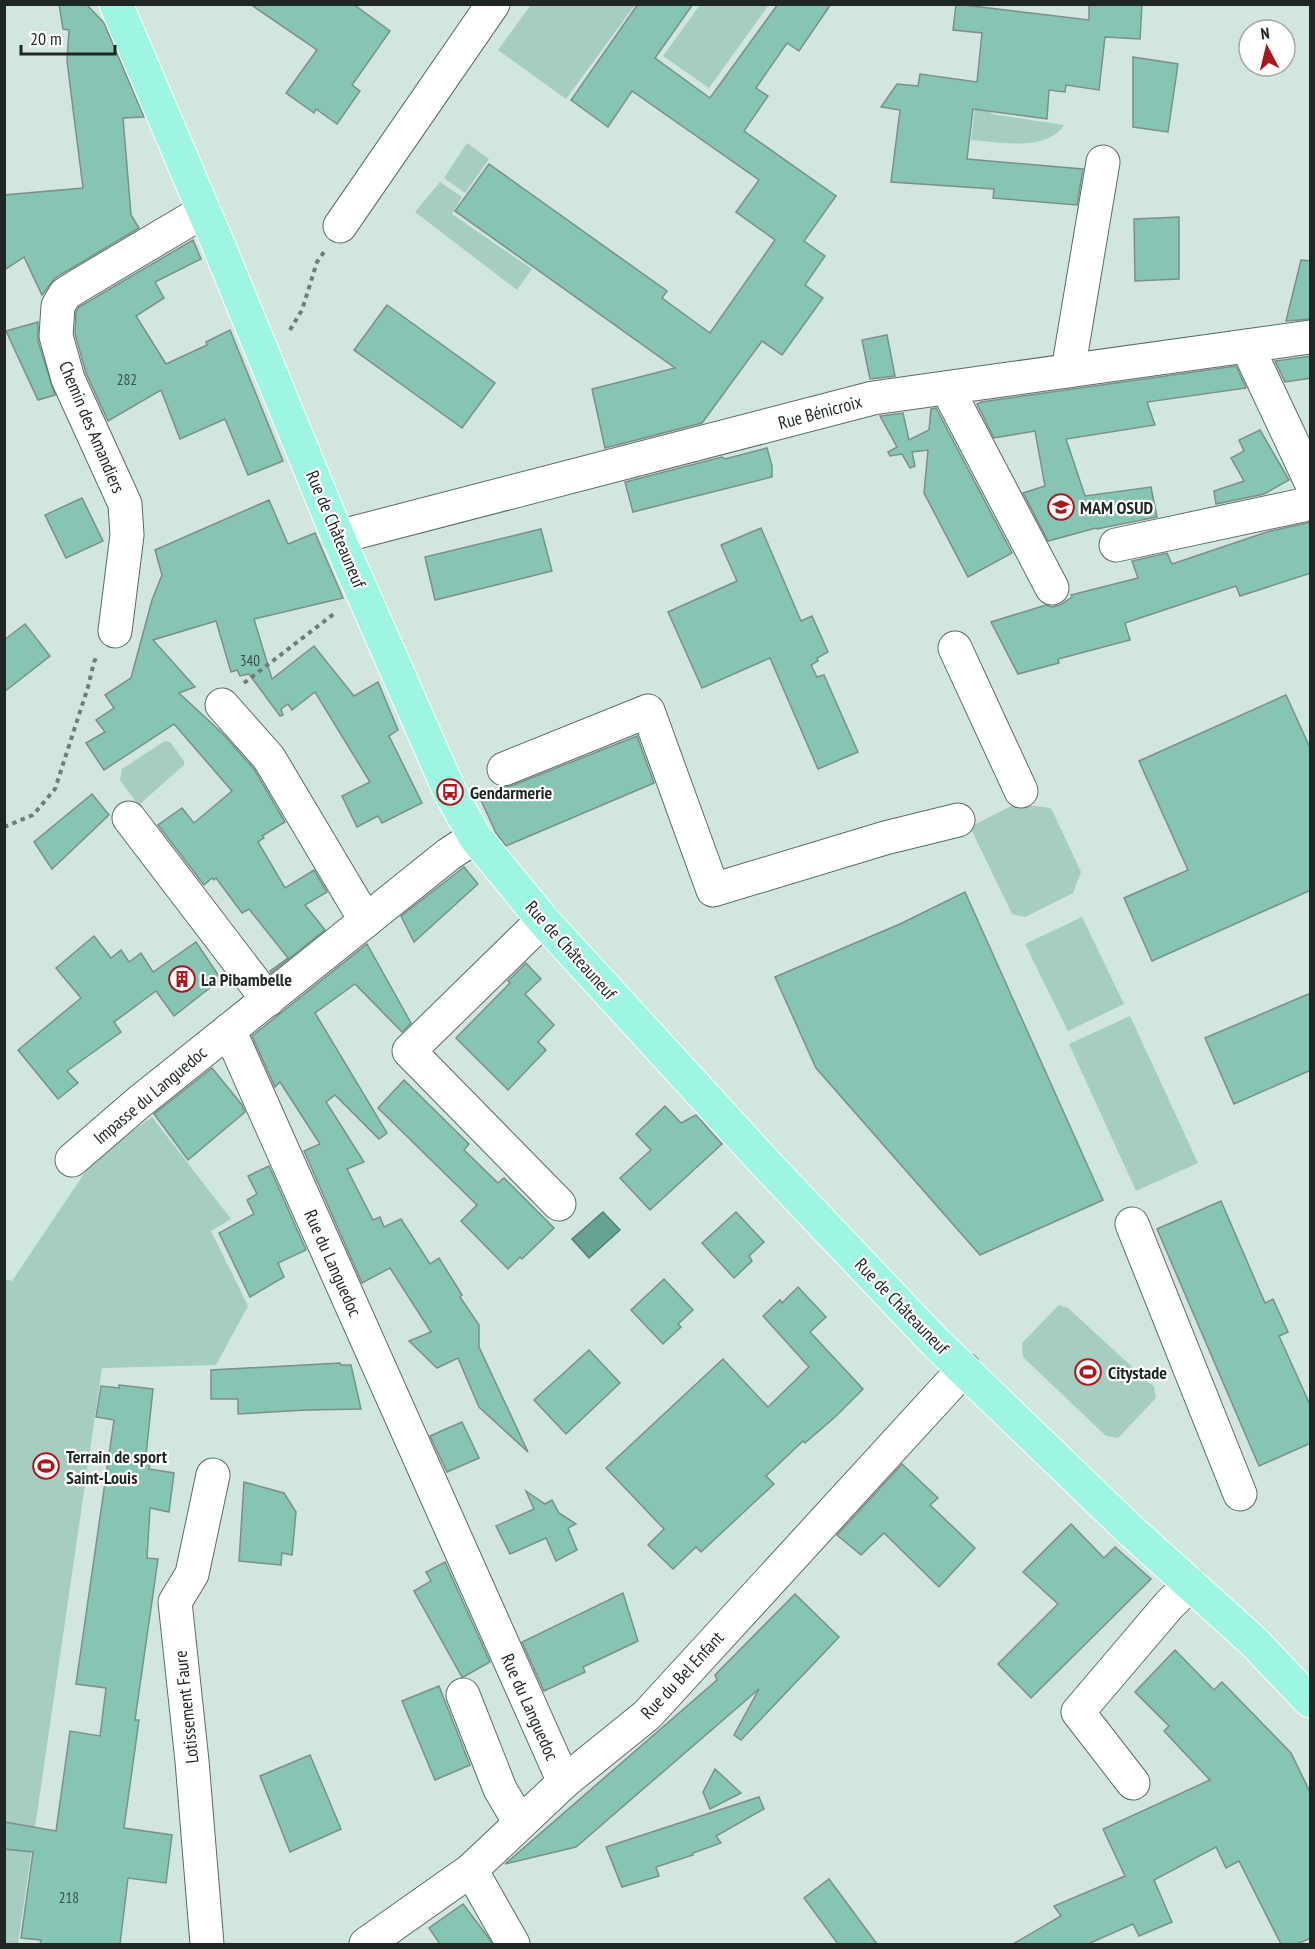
<svg xmlns="http://www.w3.org/2000/svg" width="1315" height="1949" viewBox="0 0 1315 1949" font-family="'PT Sans Narrow',sans-serif">
  <style>
    .green { fill: #a5cdc2 }
    .water { fill: #66a394; stroke: #517e73; stroke-width: 1.5 }
    .building { fill: #86c4b4; stroke: #7c8f89; stroke-width: 1.5 }
    .lines { fill: none; stroke-linecap: round; stroke-linejoin: round }
    .minor-casing { stroke: #5a6c67; stroke-width: 35 }
    .major-casing { stroke: #fff; stroke-width: 35 }
    .path { stroke: #707d79; stroke-width: 4; stroke-dasharray: 4.5 4.5; stroke-linecap: butt }
    .minor { stroke: #fff; stroke-width: 33 }
    .major { stroke: #9ef5e2; stroke-width: 33 }
    .labels { text-anchor: middle; dominant-baseline: central; stroke-width: 4.5; stroke-linejoin: round; paint-order: stroke }
    .number-label { font-size: 15px; fill: #394e49 }
    .street-label { font-size: 18px; fill: #1f2725; stroke: #fff }
    .poi-label { font-size: 18px; font-weight: bold; fill: #1f2725; stroke: #fff; text-anchor: start }
  </style>
  <rect width="100%" height="100%" fill="#d2e6e0"/>
  <!-- green -->
  <g class="green">
    <path d="M765 4 768 6 709 88 663 56 700 5Z"/>
    <path d="M531 5V4L635 5 566 99 498 50Z"/>
    <path d="M982 47 999 48 991 114 1064 125C1047 152 998 142 971 140Z"/>
    <path d="M467 143 489 159 465 193 444 178Z"/>
    <path d="M440 182 462 197 452 214 532 269 517 290 415 212Z"/>
    <path d="M165 741 170 742 184 761V765L140 804 136 802 120 780 122 769Z"/>
    <path d="M1015 804 1051 808 1081 872 1073 893 1025 917 1012 914 970 827Z"/>
    <path d="M1082 917 1124 1004 1068 1031 1025 944Z"/>
    <path d="M1130 1016 1198 1163 1136 1191 1069 1044Z"/>
    <path d="M152 1117 231 1219 211 1231 248 1306 216 1365 102 1368 18 1944H5V1279L12 1281 94 1159Z"/>
    <path d="M1059 1305 1068 1308 1154 1387 1156 1398 1118 1438 1106 1436 1023 1357 1022 1343Z"/>
  </g>
  <!-- water -->
  <path class="water" d="M603 1212 620 1230 589 1258 572 1239Z"/>
  <!-- building -->
  <g class="building">
    <path d="M59 4H86L104 23 144 117 123 118 131 215 139 228 55 278 42 295 24 257 4 270V195L83 188 67 61 69 30 63 29Z"/>
    <path d="M250 4H353L390 31 352 85 360 91 337 124 316 109 314 113 286 93 317 50Z"/>
    <path d="M638 4H693L655 58 710 98 778 4H831L799 51 787 43 756 88 768 96 744 131 836 196 804 241 825 256 805 285 823 298 782 355 762 341 702 423 605 448 592 389 675 368 455 211 489 164 667 291 662 298 710 333 775 240 736 212 759 180 632 91 608 127 571 100Z"/>
    <path d="M956 4 1089 20V4H1142L1140 39 1105 37 1099 90 1066 85 1065 92 1049 90 1047 119 973 109 967 159 1083 169 1077 205 993 198 994 189 891 182 900 110 881 107 897 84 918 86 920 74 977 82 982 33 953 30Z"/>
    <path d="M1133 57 1178 64 1168 132 1133 127Z"/>
    <path d="M1179 217V279L1135 281 1134 219Z"/>
    <path d="M193 240 201 259 155 282 164 298 136 316 166 364 207 345 206 342 230 330 283 461 248 475 225 419 180 439 161 390 108 421 86 373 75 334 76 312 79 307Z"/>
    <path d="M1301 260 1311 261V319L1286 321Z"/>
    <path d="M387 305 495 383 462 428 354 350Z"/>
    <path d="M38 322V341L55 395 38 400 6 331Z"/>
    <path d="M887 335 895 376 870 379 862 340Z"/>
    <path d="M1311 356V378L1285 382 1275 361Z"/>
    <path d="M1236 366 1246 388 1147 402 1155 425 1066 439 1085 496 1151 487 1157 517 1097 529 1096 528 1048 541 1023 493 1045 486 1035 431 994 438 977 404 981 402Z"/>
    <path d="M936 408 1012 553 968 577 924 493 928 450 912 452 915 466 910 468 902 454 890 456 888 452 897 447 880 416 903 413 909 440 929 430 931 409Z"/>
    <path d="M1260 430 1289 480 1264 494 1216 504 1214 491 1244 481 1231 458 1244 451 1239 440Z"/>
    <path d="M767 448 772 466V477L633 512 625 482 722 457 725 459Z"/>
    <path d="M82 498 103 541 66 558 45 515Z"/>
    <path d="M269 500 288 544 315 533 343 598 254 619 272 679 314 646 354 696 378 682 398 730 389 736 422 803 382 823 378 816 357 827 342 796 370 782 315 692 292 710 288 704 281 709 283 715 280 716 249 674 240 676 237 670 231 672 216 621 153 640 195 687 179 693 223 734 254 769 285 822 262 836 264 838 258 842 285 888 314 870 327 892 305 905 325 930 271 973 270 971 288 958 249 909 242 913 216 878 214 880 212 878 204 885 158 825 182 808 194 823 232 791 174 724 104 770 86 743 105 732 96 720 114 708 105 695 131 678 152 600 162 575 155 550Z"/>
    <path d="M1311 522V573L1240 596 1236 586 1125 623 1130 640 1058 659 1059 663 1018 674 991 622 1046 605 1052 607 1060 605 1072 597 1071 595 1138 578 1132 561 1167 553 1172 564 1267 532Z"/>
    <path d="M761 528 801 621 812 616 828 652 817 658 818 661 811 665 817 677 824 675 858 752 818 769 770 658 702 688 668 612 737 581 721 545Z"/>
    <path d="M541 529 552 571 435 600 425 557Z"/>
    <path d="M25 624 50 656 4 692V640Z"/>
    <path d="M1286 695 1311 750V890L1152 961 1124 898 1188 870 1139 761Z"/>
    <path d="M637 736 654 783 506 846 496 833 479 796 501 787 511 786Z"/>
    <path d="M92 794 109 815 52 869 34 842Z"/>
    <path d="M464 867 478 884 414 942 401 916Z"/>
    <path d="M965 892 1103 1200 980 1255 816 1068 775 977 900 924Z"/>
    <path d="M94 936 111 958 121 950 129 962 141 953 153 972 196 942 221 979 174 1016 156 991 114 1022 121 1032 67 1071 78 1083 58 1099 18 1050 81 998 56 968Z"/>
    <path d="M367 944 411 1023 402 1032 355 984 315 1013 387 1133 379 1139 335 1095 326 1102 364 1162 347 1169 373 1220 380 1217 384 1227 401 1219 430 1264 439 1258 462 1295 460 1297 479 1325V1347L528 1452 479 1407 458 1358 437 1368 409 1341 431 1332 390 1268 362 1283 304 1151 320 1144 280 1082 275 1087 252 1036Z"/>
    <path d="M526 963 541 979 525 994 554 1025 538 1042 546 1050 508 1090 456 1038 510 983 508 981Z"/>
    <path d="M1311 993V1070L1234 1104 1205 1038Z"/>
    <path d="M212 1068 242 1105 245 1112 188 1160 154 1114Z"/>
    <path d="M404 1080 469 1144 464 1150 498 1183 504 1178 554 1228 522 1259 520 1257 508 1269 461 1221 477 1205 378 1108Z"/>
    <path d="M665 1106 681 1123 696 1115 722 1144 650 1210 620 1178 651 1150 636 1134Z"/>
    <path d="M269 1166 306 1250 278 1263 284 1277 250 1297 219 1233 254 1214 247 1200 257 1194 248 1176Z"/>
    <path d="M1221 1201 1265 1303 1273 1299 1288 1332 1279 1336 1311 1407V1443L1259 1466 1157 1229Z"/>
    <path d="M736 1212 764 1242 749 1256 752 1261 734 1278 702 1243Z"/>
    <path d="M664 1279 693 1310 678 1324 681 1327 663 1344 631 1310Z"/>
    <path d="M798 1287 826 1317 810 1332 863 1389 835 1417 805 1443 803 1441 766 1476 774 1484 730 1525 701 1552 696 1547 673 1569 648 1545 664 1529 606 1468 723 1359 768 1407 809 1367 763 1316 780 1300 782 1303Z"/>
    <path d="M589 1350 620 1383 566 1434 534 1400Z"/>
    <path d="M340 1363 341 1365H351L361 1409 307 1410 238 1414V1399H211V1370Z"/>
    <path d="M119 1385 153 1389 146 1455 151 1456 149 1469 174 1473 169 1512 150 1508 147 1558 158 1559 135 1720H139L124 1828 172 1835 166 1883 128 1878 120 1944H40L41 1940 21 1938 33 1852 4 1849V1822L56 1831 70 1731 100 1736 106 1688 76 1684 114 1420 96 1417 101 1386 119 1388Z"/>
    <path d="M462 1422 479 1458 447 1472 430 1436Z"/>
    <path d="M902 1464 938 1498 930 1505 975 1548 939 1587 884 1533 861 1555 837 1535Z"/>
    <path d="M244 1482 284 1493 296 1512 292 1555 282 1553 281 1565 239 1561Z"/>
    <path d="M526 1491 545 1504 552 1500 559 1513 576 1524 568 1528 577 1550 556 1561 546 1538 510 1554 496 1526 534 1509Z"/>
    <path d="M1071 1524 1104 1558 1115 1547 1151 1579 1031 1698 998 1664 1058 1604 1023 1572Z"/>
    <path d="M445 1562 490 1662 465 1676 462 1677 414 1591 431 1581 426 1572Z"/>
    <path d="M623 1593 638 1641 583 1667 585 1672 544 1691 522 1642Z"/>
    <path d="M795 1594 839 1637 741 1740 734 1735 759 1689 576 1847 505 1864 717 1680 715 1675Z"/>
    <path d="M1175 1650 1214 1690 1222 1682 1291 1753 1311 1794V1938L1297 1944H1281L1239 1861 1226 1868 1216 1847 1154 1880 1172 1922 1139 1936 1133 1924 1088 1944H1013L1061 1916 1054 1906 1125 1876 1103 1829 1210 1780 1164 1731 1169 1726 1135 1692Z"/>
    <path d="M439 1686 470 1765 435 1780 402 1701Z"/>
    <path d="M310 1755 341 1829 290 1852 260 1776Z"/>
    <path d="M715 1769 741 1793 710 1809 703 1792Z"/>
    <path d="M759 1797 764 1809 716 1836 721 1843 693 1853V1855L656 1867 659 1876 622 1887 606 1847Z"/>
    <path d="M829 1879 877 1944H838L804 1898Z"/>
    <path d="M463 1904 488 1937 492 1944H440L429 1928Z"/>
  </g>
  <g class="lines">
    <!-- minor casing -->
    <g class="minor-casing">
      <g id="minor">
        <path d="M340 226 493 4"/>
        <path d="M1247 346 1310 480"/>
        <path d="M1068 371 1103 162"/>
        <path d="M947 388 1052 588"/>
        <path d="M338 537 873 398 1310 337"/>
        <path d="M1116 545 1303 505 1310 499"/>
        <path d="M115 631 127 535 125 504 68 379 56 336 58 306 65 294 81 284 204 211"/>
        <path d="M955 648 1021 791"/>
        <path d="M222 705 269 758 366 921"/>
        <path d="M504 769 648 711 713 890 885 838 958 820"/>
        <path d="M129 818 268 1000"/>
        <path d="M543 920 409 1051 559 1204"/>
        <path d="M229 1030 564 1782"/>
        <path d="M72 1160 138 1103 449 854 475 837"/>
        <path d="M1132 1224 1240 1494"/>
        <path d="M463 1695 500 1789 520 1823"/>
        <path d="M1133 1783 1078 1712 1169 1605 1190 1584"/>
        <path d="M471 1870 513 1944"/>
        <path d="M207 1944 192 1761 175 1602 192 1574 213 1475"/>
        <path d="M366 1944 471 1870 564 1782 647 1715 964 1369"/>
      </g>
    </g>
    <!-- major casing -->
    <g class="major-casing">
      <path id="major" d="M116 4 218 244 338 537 450 792 475 837 543 920 769 1167 936 1343 1129 1529 1254 1642 1310 1701"/>
    </g>
    <!-- path -->
    <g class="path">
      <path d="M290 330 302 310 317 262 324 252"/>
      <path d="M244 683 335 613"/>
      <path d="M4 827 33 815 55 789 88 687 94 662 97 656"/>
    </g>
    <!-- minor -->
    <use href="#minor" class="minor"/>
    <!-- major -->
    <use href="#major" class="major"/>
  </g>
  <!-- icons -->
  <defs>
    <g id="school-ring" transform="scale(1.35)"><circle r="9.5" fill="#fff" stroke="#aa171d" stroke-width="1.5"/><path d="M0-5L7-2L0 1L-7-2ZM-4 1L0 2.5L4 1V4Q0 6-4 4Z" fill="#aa171d"/></g>
    <g id="bus-ring" transform="scale(1.35)"><circle r="9.5" fill="#fff" stroke="#aa171d" stroke-width="1.5"/><path d="M-5-6H5V4H4V6H2V4H-2V6H-4V4H-5ZM-3.5-4V0h7V-4ZM-3.5 1.2v1.5H-2V1.2ZM2 1.2v1.5H3.5V1.2Z" fill="#aa171d"/></g>
    <g id="building-ring" transform="scale(1.35)"><circle r="9.5" fill="#fff" stroke="#aa171d" stroke-width="1.5"/><path d="M-4-6H4V6H1V3H-1V6H-4ZM-2.5-4.3h1.7v1.8h-1.7ZM.8-4.3h1.7v1.8H.8ZM-2.5-1h1.7V.8h-1.7ZM.8-1h1.7V.8H.8Z" fill="#aa171d"/></g>
    <g id="stadium-ring" transform="scale(1.35)"><circle r="9.5" fill="#fff" stroke="#aa171d" stroke-width="1.5"/><path d="M0-5a6.5 5 0 1 0 0 10a6.5 5 0 1 0 0-10ZM-3.5-1.8h7v3.6h-7Z" fill="#aa171d"/></g>
  </defs>
  <g fill-rule="evenodd">
    <use href="#school-ring" x="1061" y="507"/>
    <use href="#bus-ring" x="450" y="792"/>
    <use href="#building-ring" x="182" y="979"/>
    <use href="#stadium-ring" x="1088" y="1372"/>
    <use href="#stadium-ring" x="46" y="1466"/>
  </g>
  <g class="labels">
    <!-- number labels -->
    <g class="number-label">
      <text x="127" y="379">282</text>
      <text x="250" y="660">340</text>
      <text x="69" y="1897">218</text>
    </g>
    <!-- street labels -->
    <g class="street-label">
      <text transform="translate(820 412) rotate(-15)">Rue Bénicroix</text>
      <text transform="translate(92 427) rotate(67)">Chemin des Amandiers</text>
      <text transform="translate(336 529) rotate(67)">Rue de Châteauneuf</text>
      <text transform="translate(571 950) rotate(48)">Rue de Châteauneuf</text>
      <text transform="translate(150 1095) rotate(-40)">Impasse du Languedoc</text>
      <text transform="translate(333 1263) rotate(66)">Rue du Languedoc</text>
      <text transform="translate(902 1306) rotate(46)">Rue de Châteauneuf</text>
      <text transform="translate(682 1675) rotate(-47)">Rue du Bel Enfant</text>
      <text transform="translate(186 1707) rotate(-96)">Lotissement Faure</text>
      <text transform="translate(530 1707) rotate(66)">Rue du Languedoc</text>
    </g>
    <!-- poi labels -->
    <g class="poi-label">
      <text x="1080" y="507">MAM OSUD</text>
      <text x="470" y="792">Gendarmerie</text>
      <text x="201" y="979">La Pibambelle</text>
      <text x="1108" y="1372">Citystade</text>
      <text x="66" y="1456">Terrain de sport<tspan x="66" dy="21">Saint-Louis</tspan></text>
    </g>
  </g>
  <!-- border -->
  <rect width="1315" height="1949" fill="none" stroke="#1f2725" stroke-width="12"/>
  <!-- north arrow -->
  <g transform="translate(1267 48) rotate(353)"><circle r="28" fill="#ffffff" stroke="#a5a9a8" stroke-width="1.5"/>
  <path d="M0-4.5L10 22L0 15L-10 22Z" fill="#aa171d"/>
  <text y="-9" font-size="16" font-weight="bold" text-anchor="middle" fill="#1f2725">N</text>
  </g>
  <!-- scale -->
  <path d="M21 45v9h94v-9" fill="none" stroke="#1f2725" stroke-width="3"/>
  <text x="30" y="45" font-size="18" fill="#1f2725" stroke="#ffffff" stroke-width="4.5" paint-order="stroke">20 m</text>
</svg>
